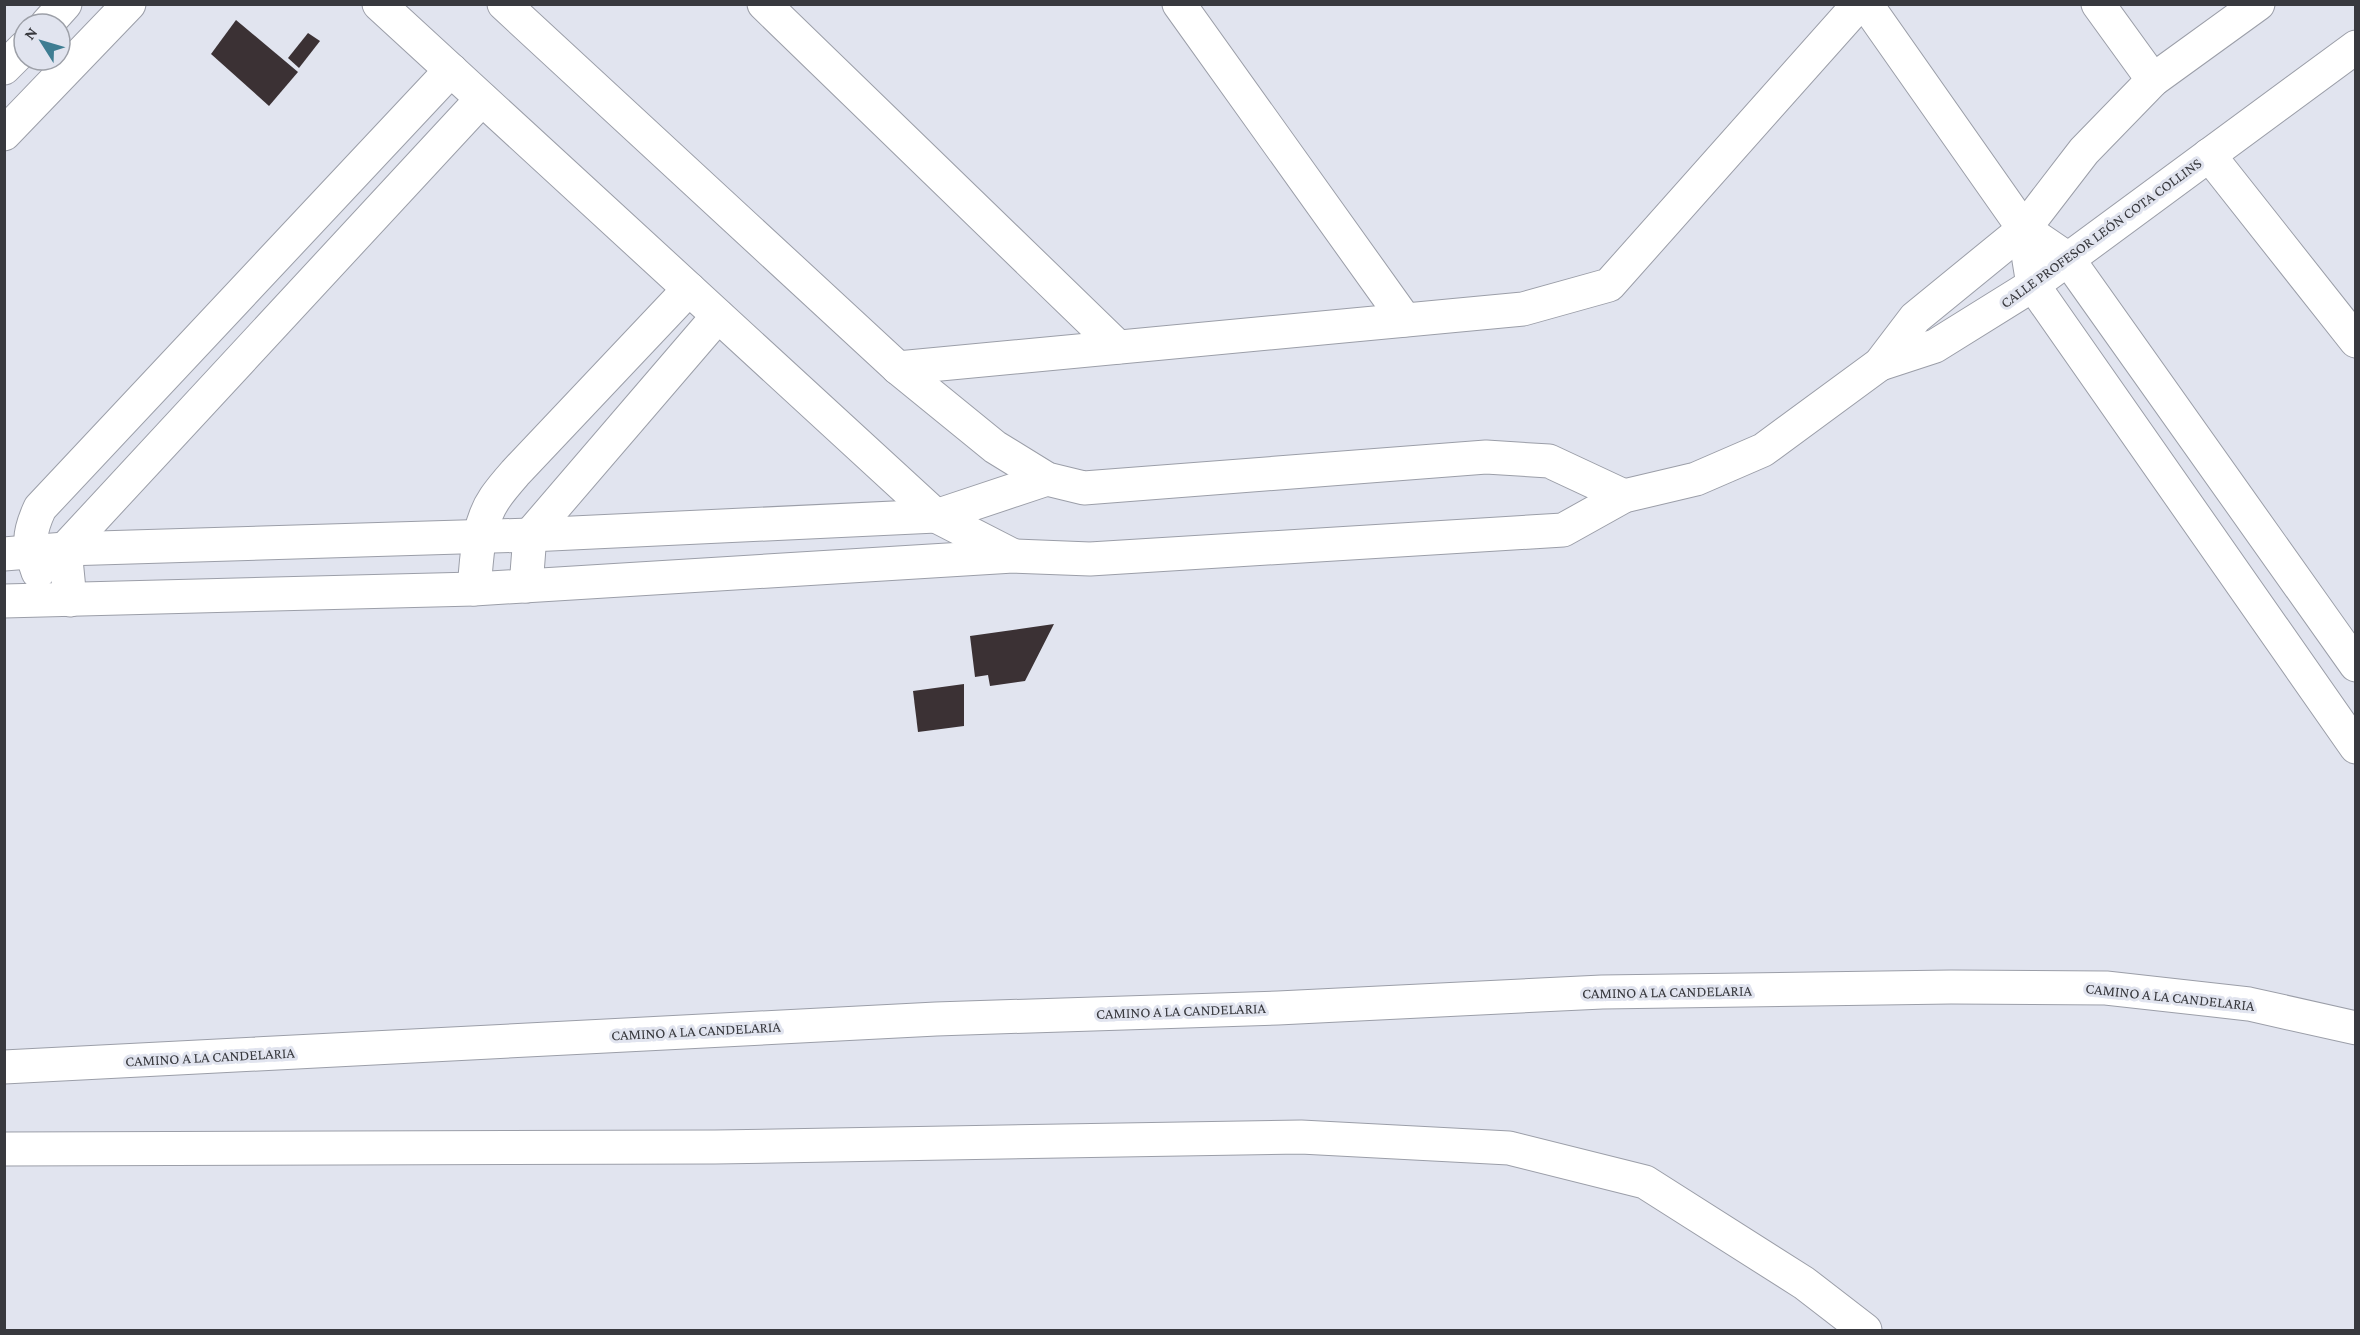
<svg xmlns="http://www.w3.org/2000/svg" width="2360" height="1335" viewBox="0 0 2360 1335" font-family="'Crimson Pro',serif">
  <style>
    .building { fill: #3b3134 }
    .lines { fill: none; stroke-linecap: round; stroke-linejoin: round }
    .minor-casing { stroke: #9b9ea8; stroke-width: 35 }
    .minor { stroke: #fff; stroke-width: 33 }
    .labels { text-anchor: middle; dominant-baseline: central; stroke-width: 6; stroke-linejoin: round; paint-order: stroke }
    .street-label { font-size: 15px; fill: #38393e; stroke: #e1e4ef }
  </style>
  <rect width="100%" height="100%" fill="#e1e4ef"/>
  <!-- building -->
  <g class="building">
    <path d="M236 20 298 72 269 106 211 54Z"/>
    <path d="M308 33 320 41 299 68 288 58Z"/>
    <path d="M1054 624 1025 681 990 686 988 675 975 677 970 636Z"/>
    <path d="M964 684V726L918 732 913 691Z"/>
  </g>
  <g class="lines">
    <!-- minor casing -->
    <g class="minor-casing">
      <g id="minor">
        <path d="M379 4 936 516 1012 555"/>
        <path d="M504 4 898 368 995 447 1047 479 1084 488 1486 457 1549 461 1624 496"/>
        <path d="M764 4 1118 347"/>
        <path d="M1179 4 1405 320"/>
        <path d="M1866 4 2024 229"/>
        <path d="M2098 4 2153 80"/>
        <path d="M47 24 65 4"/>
        <path d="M4 68 24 48"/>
        <path d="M4 134 129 4"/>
        <path d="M2209 155 2356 341"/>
        <path d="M1880 364 1935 346 2033 285 2356 47"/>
        <path d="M898 368 1523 309 1609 285 1859 4"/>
        <path d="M4 554 65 549 530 535 936 516 1047 479"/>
        <path d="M38 572C28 545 28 534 40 508L451 70"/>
        <path d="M526 586 530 535 718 316"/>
        <path d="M474 589C477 558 477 524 495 498 501 489 509 480 516 472L689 289"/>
        <path d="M70 600 65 549 482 99"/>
        <path d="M4 601 474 589 1013 556 1090 559 1563 530 1624 496 1696 479 1763 450 1880 364 1915 318 2024 229 2084 151 2153 80 2258 4"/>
        <path d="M2356 665 2068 259 2024 229 2033 285 2356 747"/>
        <path d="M4 1067 936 1019 1278 1008 1602 992 1951 987 2106 988 2249 1004 2356 1028"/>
        <path d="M4 1149 715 1147 1301 1137 1509 1148 1645 1182 1804 1283 1865 1330"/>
      </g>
    </g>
    <!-- minor -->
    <use href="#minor" class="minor"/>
  </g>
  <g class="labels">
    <!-- street labels -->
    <g class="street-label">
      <text transform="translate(2101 233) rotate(-36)">CALLE PROFESOR LEÓN COTA COLLINS</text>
      <text transform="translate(1667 992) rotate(-1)">CAMINO A LA CANDELARIA</text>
      <text transform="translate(2170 997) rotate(6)">CAMINO A LA CANDELARIA</text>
      <text transform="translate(1181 1011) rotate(-2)">CAMINO A LA CANDELARIA</text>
      <text transform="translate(696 1031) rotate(-3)">CAMINO A LA CANDELARIA</text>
      <text transform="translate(210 1057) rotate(-3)">CAMINO A LA CANDELARIA</text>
    </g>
  </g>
  <!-- border -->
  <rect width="2360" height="1335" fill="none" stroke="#38393e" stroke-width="12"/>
  <!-- north arrow -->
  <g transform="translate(42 42) rotate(307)"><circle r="28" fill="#e1e4ef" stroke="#9da0a8" stroke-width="1.5"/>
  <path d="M0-4.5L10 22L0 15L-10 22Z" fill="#3e7d92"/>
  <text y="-9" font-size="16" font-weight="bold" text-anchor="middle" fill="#38393e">N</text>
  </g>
</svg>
